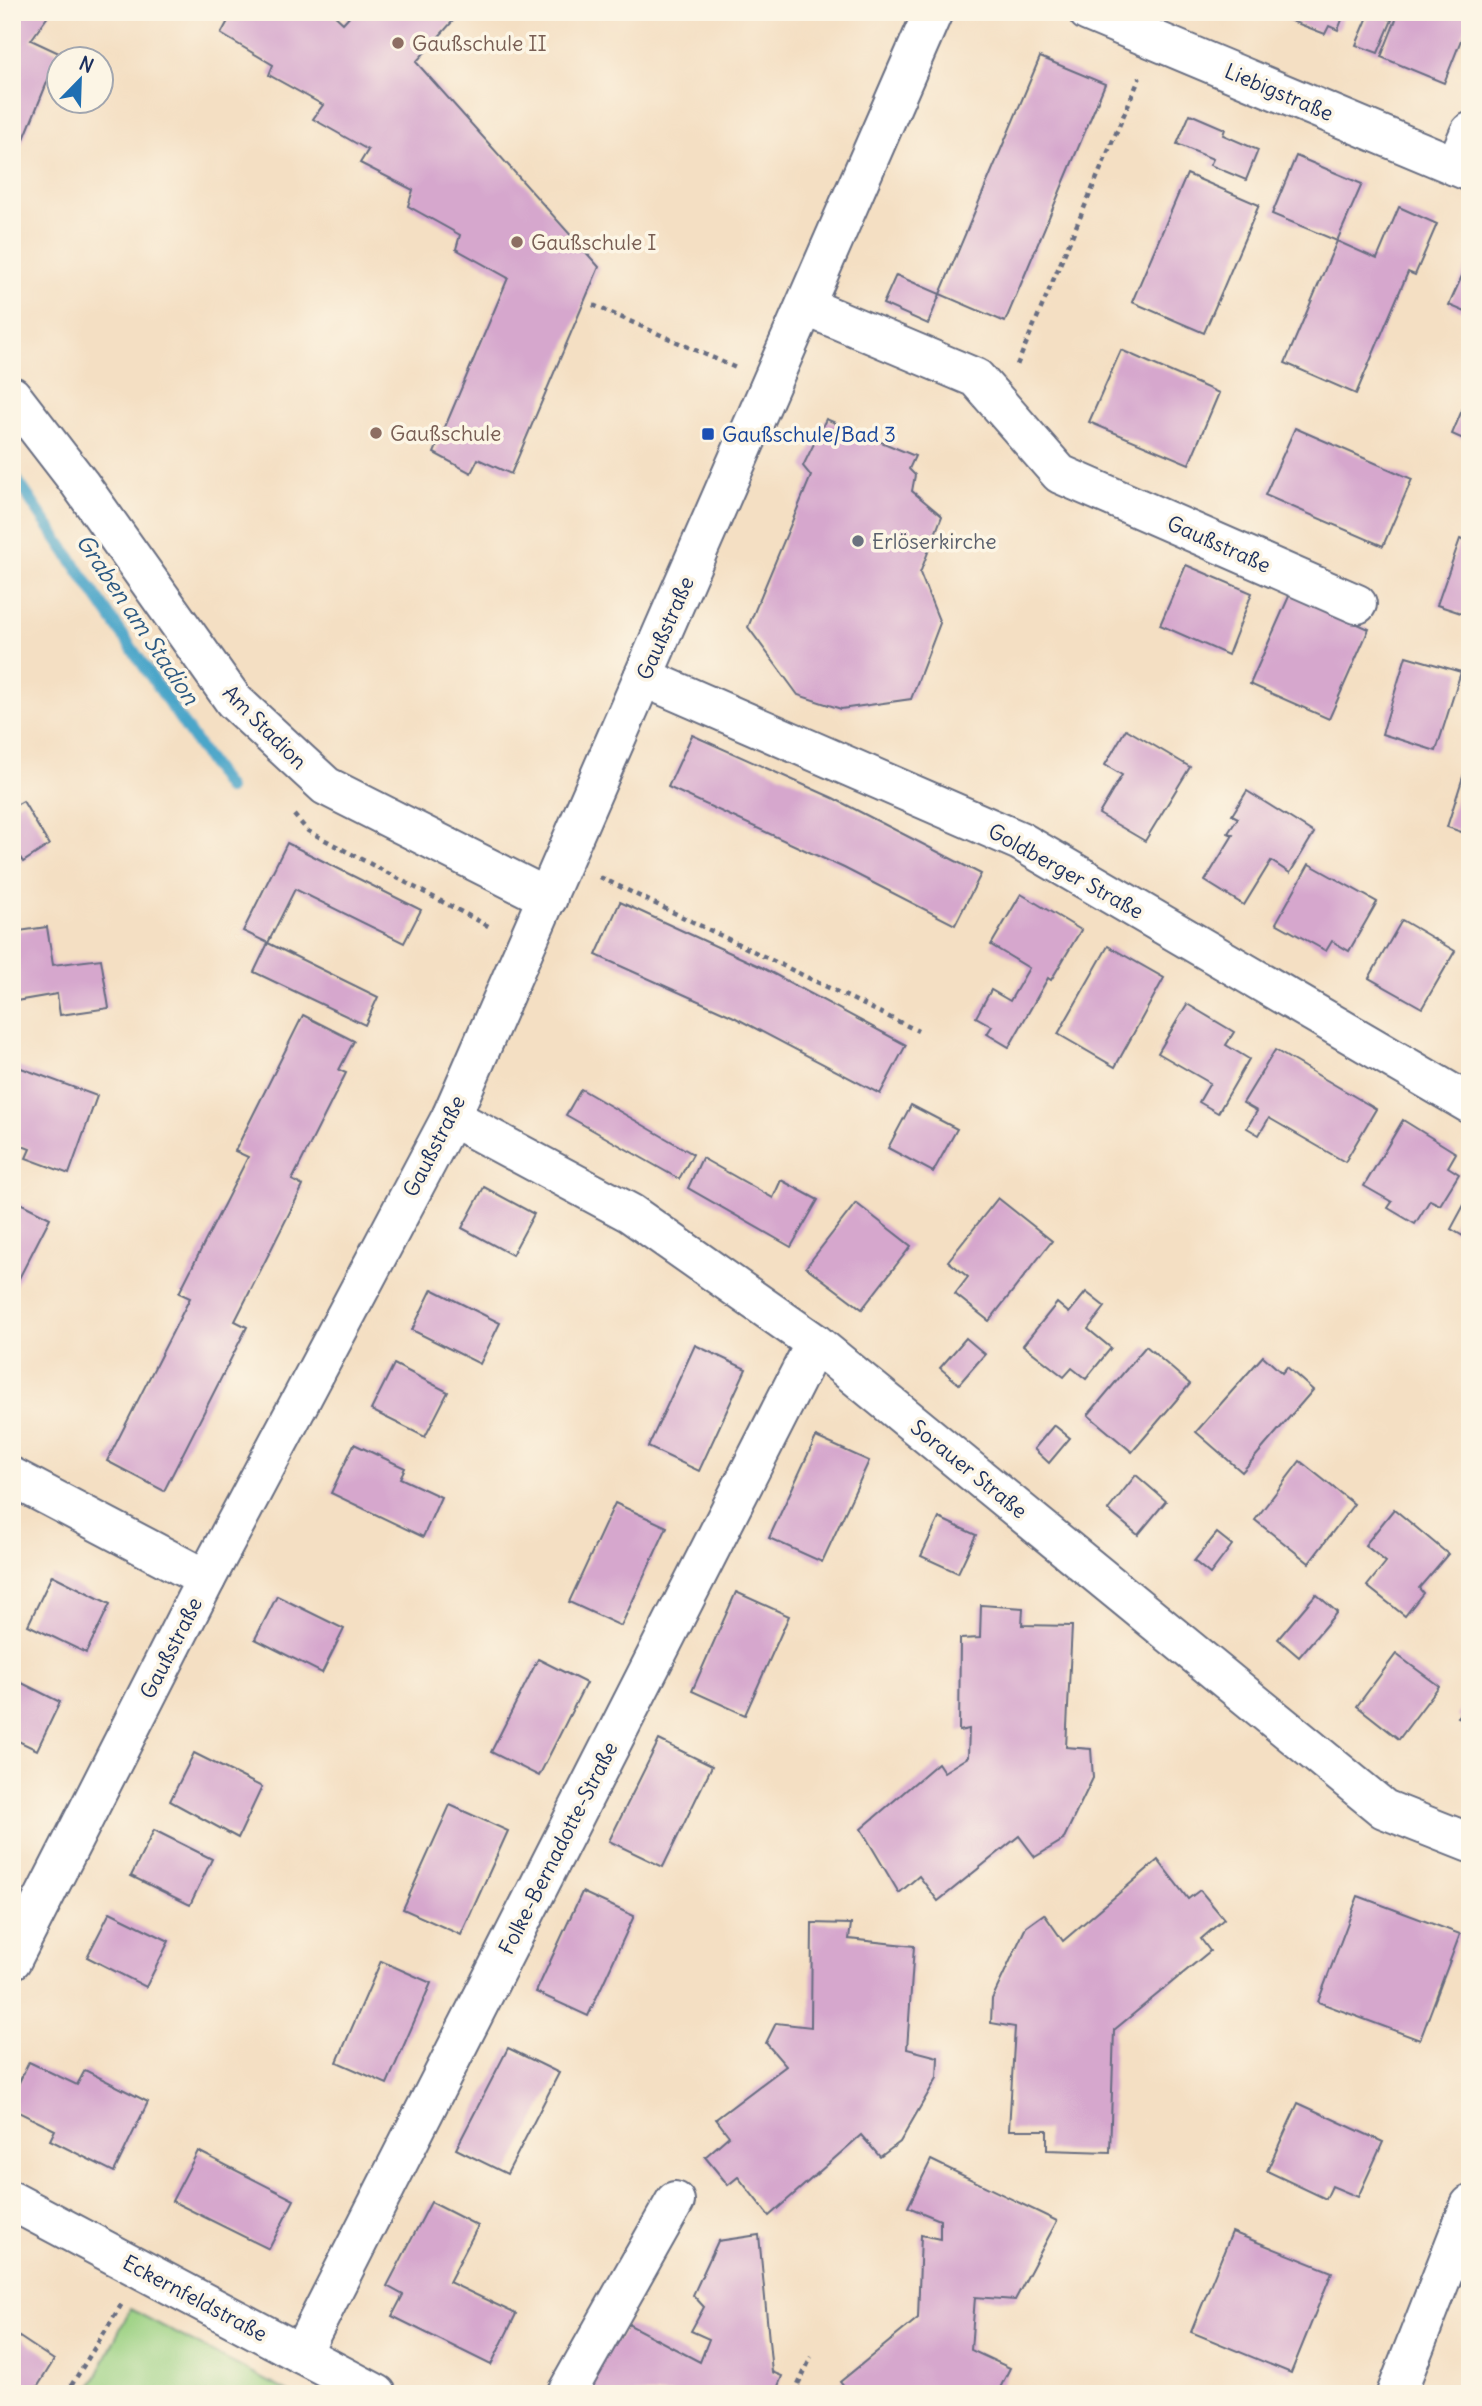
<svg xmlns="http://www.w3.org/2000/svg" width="1482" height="2406" viewBox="0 0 1482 2406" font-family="Delius,sans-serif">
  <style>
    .green { fill: #9bd183; stroke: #5b8070; stroke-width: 2 }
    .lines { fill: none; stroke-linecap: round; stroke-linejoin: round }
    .stream { stroke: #4ca6c9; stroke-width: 12 }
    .building { fill: #d6a7cd }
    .minor-casing { stroke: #676d81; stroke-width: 42 }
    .path { stroke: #676d81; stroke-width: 4.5; stroke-dasharray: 5 5; stroke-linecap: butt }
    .minor { stroke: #fff; stroke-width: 38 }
    .education-dot { fill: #8d6e63; stroke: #fcf5e5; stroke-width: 2.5 }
    .transit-dot { fill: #1a4fb4; stroke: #fcf5e5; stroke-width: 2.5 }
    .worship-dot { fill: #6b7280; stroke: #fcf5e5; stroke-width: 2.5 }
    .labels { text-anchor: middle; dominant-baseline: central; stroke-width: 7; stroke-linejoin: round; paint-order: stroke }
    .education-label { font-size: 21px; fill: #785e54; stroke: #fcf5e5; text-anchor: start }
    .street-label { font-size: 21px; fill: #1b2f5e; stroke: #fcf5e5 }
    .transit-label { font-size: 21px; fill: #164399; stroke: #fcf5e5; text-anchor: start }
    .worship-label { font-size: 21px; fill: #5b616d; stroke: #fcf5e5; text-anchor: start }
    .water-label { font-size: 23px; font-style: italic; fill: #2c5983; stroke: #fcf5e5 }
  </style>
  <rect width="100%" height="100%" fill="#fcf5e5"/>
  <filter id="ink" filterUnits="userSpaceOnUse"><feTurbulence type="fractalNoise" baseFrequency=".0143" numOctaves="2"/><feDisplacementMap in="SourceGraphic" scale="14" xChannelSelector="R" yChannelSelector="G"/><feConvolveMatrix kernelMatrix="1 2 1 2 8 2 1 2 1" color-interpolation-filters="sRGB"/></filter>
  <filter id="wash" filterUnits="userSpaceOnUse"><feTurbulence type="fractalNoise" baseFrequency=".00686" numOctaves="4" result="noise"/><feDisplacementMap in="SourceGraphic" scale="28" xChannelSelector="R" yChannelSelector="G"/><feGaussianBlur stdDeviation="1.57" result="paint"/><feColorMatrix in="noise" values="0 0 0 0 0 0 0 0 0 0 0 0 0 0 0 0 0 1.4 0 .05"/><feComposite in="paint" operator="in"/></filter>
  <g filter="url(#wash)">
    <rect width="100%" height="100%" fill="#f4dfc3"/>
    <!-- green -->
    <path class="green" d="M130 2309 292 2394H88Z"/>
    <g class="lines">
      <!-- stream -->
      <path class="stream" d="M12 473 228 789"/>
    </g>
    <g id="blocks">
      <!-- building -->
      <g class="building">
        <path d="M12 12H51L31 40 59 53 22 144 12 141Z"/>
        <path d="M213 12H331L343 23 353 12H461L416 62 599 267 511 474 478 459 471 473 434 453 508 278 456 249 460 235 408 206 413 190 360 163 368 150 313 119 323 105 269 75 273 65 221 34 228 21Z"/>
        <path d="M1279 12H1345L1338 30 1329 26 1325 34 1278 16Z"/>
        <path d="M1370 12 1392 20 1378 53 1356 45Z"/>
        <path d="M1399 12H1457L1470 17 1444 83 1381 57Z"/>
        <path d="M1040 57 1105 84 1005 322 940 294Z"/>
        <path d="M1190 114 1225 129 1223 135 1258 150 1246 180 1210 165 1213 159 1177 144Z"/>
        <path d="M1296 156 1362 184 1337 241 1272 214Z"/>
        <path d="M1187 174 1259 205 1204 333 1132 302Z"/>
        <path d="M1399 207 1437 224 1415 275 1408 272 1356 394 1285 363 1337 241 1377 259Z"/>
        <path d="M1470 258V314L1449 305Z"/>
        <path d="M896 275 940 294 928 324 883 304Z"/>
        <path d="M1121 350 1219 393 1189 464 1089 422Z"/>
        <path d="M1465 403 1470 405V442L1452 434Z"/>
        <path d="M826 419 915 456 909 469 915 475 912 491 942 516 920 573 940 623 911 699 841 709 798 695 748 627 811 476 803 466Z"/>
        <path d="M1295 428 1412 479 1383 546 1265 495Z"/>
        <path d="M1460 539 1470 543V616L1437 605Z"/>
        <path d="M1186 565 1252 593 1228 655 1160 625Z"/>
        <path d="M1290 594 1369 629 1329 719 1250 684Z"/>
        <path d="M1406 656 1461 672 1436 751 1382 734Z"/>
        <path d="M1126 729 1190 767 1145 841 1099 814 1122 775 1105 765Z"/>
        <path d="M692 735 833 798 981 874 955 925 844 868 668 787Z"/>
        <path d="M1469 758H1470V835L1447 827Z"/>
        <path d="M1247 791 1314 833 1290 873 1271 861 1244 905 1205 881 1233 835 1228 833 1238 818 1232 815Z"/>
        <path d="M23 801 49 845 23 862 15 849 12 851V807Z"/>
        <path d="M287 843 421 910 404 943 295 889 268 943 243 931Z"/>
        <path d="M1309 864 1377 902 1349 951 1332 941 1326 951 1276 923Z"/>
        <path d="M1021 894 1081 930 1051 980 1048 978 1009 1047 987 1034 992 1026 976 1017 991 990 1010 1001 1029 968 991 945Z"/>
        <path d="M620 902 761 967 906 1045 880 1094 734 1017 596 955Z"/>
        <path d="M1402 920 1455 951 1422 1008 1369 978Z"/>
        <path d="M47 927 53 965 101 959 109 1008 60 1015 57 994 16 1001 12 974V932Z"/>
        <path d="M268 943 378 997 365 1025 254 972Z"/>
        <path d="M1108 946 1164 978 1115 1067 1058 1034Z"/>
        <path d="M1187 1004 1234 1032 1226 1045 1249 1059 1218 1113 1199 1102 1210 1083 1158 1053Z"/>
        <path d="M303 1015 354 1041 339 1070 346 1073 292 1180 303 1186 235 1321 247 1327 164 1491 107 1461 190 1298 179 1293 248 1157 235 1151Z"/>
        <path d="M1275 1050 1376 1109 1345 1162 1269 1118 1259 1135 1247 1128 1257 1111 1243 1103Z"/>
        <path d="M13 1065 97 1096 69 1174 26 1158 30 1149 12 1142Z"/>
        <path d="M581 1089 693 1154 679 1179 566 1115Z"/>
        <path d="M911 1105 957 1129 933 1172 888 1148Z"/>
        <path d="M1403 1120 1456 1153 1448 1167 1459 1174 1440 1205 1430 1200 1415 1224 1388 1208 1392 1202 1364 1186Z"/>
        <path d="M702 1158 773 1198 781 1180 818 1200 791 1247 688 1188Z"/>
        <path d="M484 1187 534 1214 512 1255 462 1228Z"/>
        <path d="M1470 1194V1240L1451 1229Z"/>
        <path d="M998 1198 1052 1241 989 1321 955 1294 968 1277 948 1261Z"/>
        <path d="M12 1199 50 1218 12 1292Z"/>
        <path d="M856 1203 911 1246 862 1309 806 1267Z"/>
        <path d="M432 1289 500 1323 480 1364 412 1330Z"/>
        <path d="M1086 1292 1105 1307 1088 1329 1111 1348 1086 1379 1072 1368 1064 1377 1023 1345 1057 1303 1069 1313Z"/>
        <path d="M966 1338 985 1354 959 1384 940 1368Z"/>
        <path d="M695 1345 746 1369 699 1471 648 1447Z"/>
        <path d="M1146 1346 1190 1384 1132 1452 1088 1415Z"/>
        <path d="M1263 1356 1282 1373 1287 1367 1313 1390 1242 1472 1196 1432Z"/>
        <path d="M394 1364 448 1392 425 1437 371 1410Z"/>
        <path d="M1054 1425 1070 1438 1049 1463 1034 1449Z"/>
        <path d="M816 1437 869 1461 822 1562 769 1538Z"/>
        <path d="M354 1444 405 1468 400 1478 441 1497 423 1537 331 1493Z"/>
        <path d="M1300 1461 1354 1504 1309 1563 1255 1520Z"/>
        <path d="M1136 1475 1166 1501 1138 1535 1108 1510Z"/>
        <path d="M615 1503 667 1527 621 1626 569 1602Z"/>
        <path d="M1394 1509 1448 1554 1419 1588 1423 1593 1405 1616 1367 1586 1386 1562 1365 1545Z"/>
        <path d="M939 1518 976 1535 958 1573 921 1556Z"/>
        <path d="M1217 1533 1232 1545 1210 1574 1194 1561Z"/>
        <path d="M52 1575 110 1604 86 1653 28 1625Z"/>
        <path d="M736 1592 789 1616 745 1715 692 1691Z"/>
        <path d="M1316 1594 1337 1612 1299 1657 1278 1639Z"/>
        <path d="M277 1596 344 1629 322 1673 255 1639Z"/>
        <path d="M981 1605 1023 1608 1022 1625 1072 1626 1066 1747 1091 1749 1093 1778 1063 1840 1035 1857 1019 1836 938 1901 919 1876 899 1893 861 1829 938 1763 944 1772 968 1757 969 1729 959 1731 960 1639 980 1638Z"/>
        <path d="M1396 1654 1439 1686 1399 1739 1357 1706Z"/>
        <path d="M538 1659 586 1683 539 1776 491 1752Z"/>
        <path d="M12 1678 60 1702 37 1750 12 1738Z"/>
        <path d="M1470 1688V1722L1458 1717Z"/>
        <path d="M659 1740 712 1766 663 1867 609 1841Z"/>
        <path d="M194 1753 262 1787 238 1838 170 1801Z"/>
        <path d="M450 1805 508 1831 461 1935 403 1909Z"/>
        <path d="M154 1830 212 1859 190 1905 131 1876Z"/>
        <path d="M1158 1860 1188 1899 1200 1890 1224 1919 1201 1939 1210 1951 1114 2030 1110 2152 1047 2150V2130H1009L1015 2027 991 2023 992 1999 1026 1927 1044 1914 1063 1941Z"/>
        <path d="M582 1892 634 1916 588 2016 536 1992Z"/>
        <path d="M1358 1896 1460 1934 1420 2040 1318 2002Z"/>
        <path d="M110 1912 169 1941 146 1987 87 1957Z"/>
        <path d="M812 1923 851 1924 849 1939 914 1946 907 2049 938 2057 937 2078 900 2142 880 2157 861 2135 769 2216 738 2177 728 2185 705 2157 729 2136 716 2119 786 2066 766 2043 776 2023 811 2027Z"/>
        <path d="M381 1961 431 1983 387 2084 337 2062Z"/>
        <path d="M508 2048 559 2073 507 2174 456 2149Z"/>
        <path d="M29 2062 77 2085 85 2070 148 2102 114 2172 50 2140 55 2130 12 2109V2097Z"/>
        <path d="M1298 2103 1383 2142 1358 2197 1332 2186 1326 2199 1267 2171Z"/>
        <path d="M198 2151 294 2200 269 2249 172 2201Z"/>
        <path d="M931 2160 1057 2221 1015 2300 975 2297 971 2350 1010 2368 997 2394H850L840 2382 918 2318 921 2235 940 2239V2220L908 2207Z"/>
        <path d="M431 2202 478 2226 449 2282 516 2314 491 2365 392 2316 403 2295 387 2286Z"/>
        <path d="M1232 2232 1332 2272 1291 2373 1191 2332Z"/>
        <path d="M759 2235 772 2372 782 2376 775 2394H597L583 2387 608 2335 618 2341 628 2324 700 2362 709 2339 691 2331 704 2307 693 2295 718 2241Z"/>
        <path d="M12 2332 54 2360 33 2394H12Z"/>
      </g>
    </g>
  </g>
  <g filter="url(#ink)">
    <use href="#blocks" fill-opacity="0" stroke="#676d81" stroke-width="2"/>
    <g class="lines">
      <!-- minor casing -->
      <g class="minor-casing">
        <g id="minor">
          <path d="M1088 12 1470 172"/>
          <path d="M1455 166 1470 132"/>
          <path d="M805 306 976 378 1060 474 1357 604"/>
          <path d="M12 396 80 484 234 701 326 786 548 898"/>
          <path d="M643 677 1020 841 1470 1104"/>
          <path d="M451 1117 630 1213 815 1343 1384 1809 1470 1843"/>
          <path d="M12 1477 206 1579"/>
          <path d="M12 1960 206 1579 451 1117 933 12"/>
          <path d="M12 2201 377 2394"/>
          <path d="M301 2354 815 1343"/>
          <path d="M566 2394 675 2201"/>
          <path d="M1396 2394 1470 2205"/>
        </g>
      </g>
      <!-- path -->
      <g class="path">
        <path d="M593 305 736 368"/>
        <path d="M1017 365 1140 77"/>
        <path d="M294 815 308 831 492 928"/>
        <path d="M600 877 918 1031"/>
        <path d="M66 2394 123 2302"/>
        <path d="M794 2394 811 2357"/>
      </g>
      <!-- minor -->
      <use href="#minor" class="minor"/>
    </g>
  </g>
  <!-- markers -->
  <g class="education-dot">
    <circle cx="398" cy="43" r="7"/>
    <circle cx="517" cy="242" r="7"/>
    <circle cx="376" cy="433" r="7"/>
  </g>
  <rect class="transit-dot" x="701" y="427" width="14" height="14" rx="3.5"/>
  <circle class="worship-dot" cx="858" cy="541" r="7"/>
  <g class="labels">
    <!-- education labels -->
    <g class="education-label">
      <text x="412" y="43">Gaußschule II</text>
      <text x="531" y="242">Gaußschule I</text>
      <text x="390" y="433">Gaußschule</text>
    </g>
    <!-- street labels -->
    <g class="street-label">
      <text transform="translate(1279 92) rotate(23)">Liebigstraße</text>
      <text transform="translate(1219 544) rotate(24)">Gaußstraße</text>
      <text transform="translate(665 628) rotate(-66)">Gaußstraße</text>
      <text transform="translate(265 727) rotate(45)">Am Stadion</text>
      <text transform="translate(1066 871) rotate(29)">Goldberger Straße</text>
      <text transform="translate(434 1146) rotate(-63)">Gaußstraße</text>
      <text transform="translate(969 1469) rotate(39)">Sorauer Straße</text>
      <text transform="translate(171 1648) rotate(-63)">Gaußstraße</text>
      <text transform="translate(558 1848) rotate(-63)">Folke-Bernadotte-Straße</text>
      <text transform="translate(195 2298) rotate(28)">Eckernfeldstraße</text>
    </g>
    <!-- transit labels -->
    <g class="transit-label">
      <text x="722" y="434">Gaußschule/Bad 3</text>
    </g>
    <!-- worship labels -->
    <g class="worship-label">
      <text x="872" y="541">Erlöserkirche</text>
    </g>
    <!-- water labels -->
    <g class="water-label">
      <text transform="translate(138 619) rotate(56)">Graben am Stadion</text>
    </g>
  </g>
  <!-- margin -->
  <rect width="1482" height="2406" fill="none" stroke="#fcf5e5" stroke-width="42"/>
  <!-- north arrow -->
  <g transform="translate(80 80) rotate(23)"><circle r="33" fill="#fcf5e5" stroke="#a2a6af" stroke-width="2"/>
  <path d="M0-5L12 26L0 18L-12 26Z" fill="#1f6fb2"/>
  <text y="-10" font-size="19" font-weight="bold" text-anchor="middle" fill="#1b2f5e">N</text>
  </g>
</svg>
